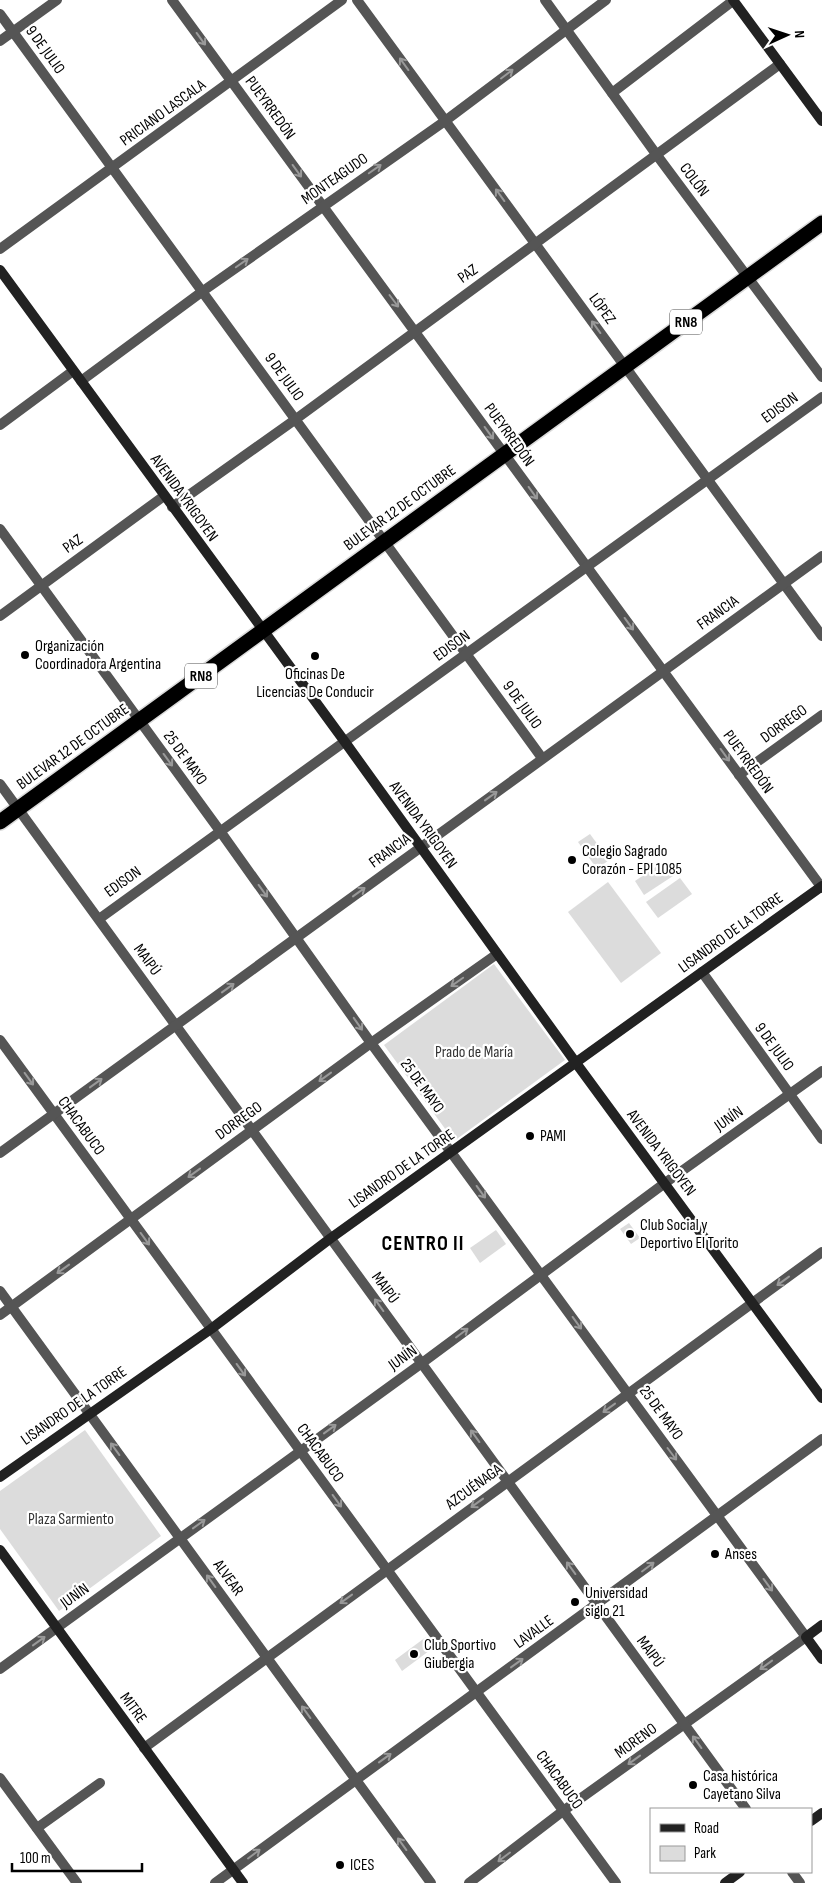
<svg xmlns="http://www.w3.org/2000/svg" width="822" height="1883" viewBox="0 0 822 1883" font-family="'Sofia Sans Condensed',sans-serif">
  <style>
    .green { fill: #dcdcdc }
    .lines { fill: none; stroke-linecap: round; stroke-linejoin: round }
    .highway-casing { stroke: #dbdbdb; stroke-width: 18 }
    .street { stroke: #555; stroke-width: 10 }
    .secondary { stroke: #222; stroke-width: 10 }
    .highway { stroke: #000; stroke-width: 15 }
    .oneway { stroke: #999 }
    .poi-dot { fill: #000; stroke: #fff; stroke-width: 2 }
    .labels { text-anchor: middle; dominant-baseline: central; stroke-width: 4.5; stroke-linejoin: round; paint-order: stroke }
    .shield { fill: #fff; stroke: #4c4c4c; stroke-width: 1 }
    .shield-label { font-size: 15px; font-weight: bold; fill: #000 }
    .street-label { font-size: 16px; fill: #000; stroke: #fff }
    .poi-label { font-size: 16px; fill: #000; stroke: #fff; text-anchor: start }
    .park-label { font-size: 16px; fill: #333; stroke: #fff }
    .district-label { font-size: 21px; font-weight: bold; letter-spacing: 1px; fill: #000; stroke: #fff }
  </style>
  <rect width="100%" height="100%" fill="#fff"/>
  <!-- green -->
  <g class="green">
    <path d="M590 834 609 860 597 869 578 842Z"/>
    <path d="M663 862 673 876 644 895 635 881Z"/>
    <path d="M680 878 692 894 658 918 646 902Z"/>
    <path d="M608 882 661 953 621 983 568 912Z"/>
    <path d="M494 964 565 1060 454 1141 384 1045Z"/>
    <path d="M629 1223 640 1238 631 1244 620 1229Z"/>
    <path d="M496 1230 506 1244 480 1263 470 1248Z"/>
    <path d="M85 1430 161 1536 59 1611 0 1529V1491Z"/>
    <path d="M426 1637 433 1648 402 1671 395 1660Z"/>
  </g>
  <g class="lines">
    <!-- highway casing -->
    <g class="highway-casing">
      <path id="highway" d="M0 822 822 223"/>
    </g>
    <!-- street -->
    <g class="street">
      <path d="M172 0 822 888"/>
      <path d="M357 0 822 636"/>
      <path d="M545 0 656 154 822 377"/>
      <path d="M0 14 542 758"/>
      <path d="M0 41 57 0"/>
      <path d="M612 93 734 0"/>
      <path d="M0 249 342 0"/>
      <path d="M81 381 203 291 445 121 606 0"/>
      <path d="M0 425 73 371"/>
      <path d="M172 507 296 419 780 64"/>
      <path d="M0 529 220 831 371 1043 806 1637 563 1811 469 1883"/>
      <path d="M0 616 164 496"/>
      <path d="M739 775 822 715"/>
      <path d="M0 784 746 1809"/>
      <path d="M99 919 822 397"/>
      <path d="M702 972 822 1139"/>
      <path d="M0 1040 616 1883"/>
      <path d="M0 1153 822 556"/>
      <path d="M0 1291 431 1883"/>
      <path d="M0 1315 371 1043 497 954"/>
      <path d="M0 1669 422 1363 665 1183 822 1071"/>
      <path d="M144 1748 822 1252"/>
      <path d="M0 1778 77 1883"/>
      <path d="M37 1828 100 1783"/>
      <path d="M792 1872 800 1883"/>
      <path d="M215 1883 822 1439"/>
    </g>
    <!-- secondary -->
    <g class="secondary">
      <path d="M733 0 822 121"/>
      <path d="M0 270 345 742 576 1063 822 1398"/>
      <path d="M0 1477 211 1329 331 1238 822 886"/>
      <path d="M0 1550 243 1883"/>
      <path d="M822 1625 806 1637 822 1659"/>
      <path d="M811 1821 822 1813"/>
      <path d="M725 1883 740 1872"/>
    </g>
    <!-- highway -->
    <use href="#highway" class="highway"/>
  </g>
  <!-- one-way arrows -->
  <defs><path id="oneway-shaft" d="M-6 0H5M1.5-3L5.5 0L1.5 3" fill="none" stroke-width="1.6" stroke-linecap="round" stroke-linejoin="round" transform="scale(1.25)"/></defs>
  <g class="oneway">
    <use href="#oneway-shaft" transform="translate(201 39) rotate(54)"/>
    <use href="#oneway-shaft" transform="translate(404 64) rotate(-126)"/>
    <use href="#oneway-shaft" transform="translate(507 74) rotate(-37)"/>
    <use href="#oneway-shaft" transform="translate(375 169) rotate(-35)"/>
    <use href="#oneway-shaft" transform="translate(297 171) rotate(54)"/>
    <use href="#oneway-shaft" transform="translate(500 195) rotate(-126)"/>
    <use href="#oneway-shaft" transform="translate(242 263) rotate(-35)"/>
    <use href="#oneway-shaft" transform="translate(394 301) rotate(53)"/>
    <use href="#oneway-shaft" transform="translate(596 327) rotate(-126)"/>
    <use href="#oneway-shaft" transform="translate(489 433) rotate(54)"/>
    <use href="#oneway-shaft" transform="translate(533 493) rotate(54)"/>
    <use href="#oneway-shaft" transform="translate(629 624) rotate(54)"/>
    <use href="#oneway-shaft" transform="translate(725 755) rotate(54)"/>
    <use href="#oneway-shaft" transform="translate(168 760) rotate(54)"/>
    <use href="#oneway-shaft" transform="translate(491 796) rotate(-36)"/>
    <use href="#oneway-shaft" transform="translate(263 891) rotate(54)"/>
    <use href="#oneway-shaft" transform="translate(359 892) rotate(-36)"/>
    <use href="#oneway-shaft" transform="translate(457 982) rotate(145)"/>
    <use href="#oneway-shaft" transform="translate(228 988) rotate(-36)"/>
    <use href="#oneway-shaft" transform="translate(358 1024) rotate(55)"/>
    <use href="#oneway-shaft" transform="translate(325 1077) rotate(144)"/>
    <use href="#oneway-shaft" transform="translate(29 1079) rotate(54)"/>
    <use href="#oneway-shaft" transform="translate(96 1083) rotate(-36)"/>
    <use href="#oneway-shaft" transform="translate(194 1173) rotate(144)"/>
    <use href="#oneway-shaft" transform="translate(481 1192) rotate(54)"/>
    <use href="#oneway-shaft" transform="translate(145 1239) rotate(54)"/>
    <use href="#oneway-shaft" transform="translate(63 1269) rotate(144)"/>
    <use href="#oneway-shaft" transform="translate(783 1281) rotate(144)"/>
    <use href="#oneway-shaft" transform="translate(379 1305) rotate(-126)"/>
    <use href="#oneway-shaft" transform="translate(577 1323) rotate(54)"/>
    <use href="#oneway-shaft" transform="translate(462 1333) rotate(-37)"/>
    <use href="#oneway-shaft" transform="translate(241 1370) rotate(54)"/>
    <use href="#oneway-shaft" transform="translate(609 1408) rotate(144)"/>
    <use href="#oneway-shaft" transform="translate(330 1429) rotate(-36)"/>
    <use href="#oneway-shaft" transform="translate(475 1436) rotate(-126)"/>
    <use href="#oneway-shaft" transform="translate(115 1449) rotate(-126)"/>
    <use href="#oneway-shaft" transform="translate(672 1454) rotate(53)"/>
    <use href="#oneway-shaft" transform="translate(337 1501) rotate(54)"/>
    <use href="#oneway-shaft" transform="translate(477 1503) rotate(144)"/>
    <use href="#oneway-shaft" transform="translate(199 1524) rotate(-36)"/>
    <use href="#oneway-shaft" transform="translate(648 1567) rotate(-37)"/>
    <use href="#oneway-shaft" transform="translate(571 1568) rotate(-126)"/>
    <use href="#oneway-shaft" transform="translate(211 1581) rotate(-126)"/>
    <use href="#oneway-shaft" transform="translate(768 1585) rotate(54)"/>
    <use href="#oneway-shaft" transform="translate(346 1599) rotate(144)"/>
    <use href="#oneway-shaft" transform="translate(39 1641) rotate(-36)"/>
    <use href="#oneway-shaft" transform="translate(517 1663) rotate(-36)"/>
    <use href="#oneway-shaft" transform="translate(766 1665) rotate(144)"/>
    <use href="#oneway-shaft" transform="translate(306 1712) rotate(-126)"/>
    <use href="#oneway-shaft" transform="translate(697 1742) rotate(-126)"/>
    <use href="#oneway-shaft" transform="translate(385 1758) rotate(-36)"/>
    <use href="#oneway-shaft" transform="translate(634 1760) rotate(144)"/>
    <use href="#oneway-shaft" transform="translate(402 1844) rotate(-126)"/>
    <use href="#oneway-shaft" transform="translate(254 1854) rotate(-37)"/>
    <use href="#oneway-shaft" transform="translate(504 1857) rotate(143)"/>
  </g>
  <!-- markers -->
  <g class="poi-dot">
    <circle cx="25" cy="655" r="5"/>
    <circle cx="315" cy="656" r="5"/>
    <circle cx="572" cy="860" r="5"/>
    <circle cx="530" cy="1136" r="5"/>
    <circle cx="630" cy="1234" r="5"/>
    <circle cx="715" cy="1554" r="5"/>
    <circle cx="575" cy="1602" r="5"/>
    <circle cx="414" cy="1654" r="5"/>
    <circle cx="693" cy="1785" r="5"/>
    <circle cx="340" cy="1865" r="5"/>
  </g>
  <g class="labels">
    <!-- shield labels -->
    <g class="shield">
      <rect x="670" y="309.5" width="32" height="25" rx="4"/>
      <rect x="185" y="663.5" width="32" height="25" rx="4"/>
    </g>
    <g class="shield-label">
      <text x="686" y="322">RN8</text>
      <text x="201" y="676">RN8</text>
    </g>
    <!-- street labels -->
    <g class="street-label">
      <text transform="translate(45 50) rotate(54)">9 DE JULIO</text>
      <text transform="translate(270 108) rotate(54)">PUEYRREDÓN</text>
      <text transform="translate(163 113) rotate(-36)">PRICIANO LASCALA</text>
      <text transform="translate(335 179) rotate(-35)">MONTEAGUDO</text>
      <text transform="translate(694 180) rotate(53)">COLÓN</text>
      <text transform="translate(468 274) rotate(-36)">PAZ</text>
      <text transform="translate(602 309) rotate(54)">LÓPEZ</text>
      <text transform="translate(284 377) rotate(54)">9 DE JULIO</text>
      <text transform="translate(780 408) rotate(-36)">EDISON</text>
      <text transform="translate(509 435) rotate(54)">PUEYRREDÓN</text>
      <text transform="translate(184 498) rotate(54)">AVENIDA YRIGOYEN</text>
      <text transform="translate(400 508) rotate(-36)">BULEVAR 12 DE OCTUBRE</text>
      <text transform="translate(73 544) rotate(-36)">PAZ</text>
      <text transform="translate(718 613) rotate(-36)">FRANCIA</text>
      <text transform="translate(452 646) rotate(-36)">EDISON</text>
      <text transform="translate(522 705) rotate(54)">9 DE JULIO</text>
      <text transform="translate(784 724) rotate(-36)">DORREGO</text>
      <text transform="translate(73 747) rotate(-36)">BULEVAR 12 DE OCTUBRE</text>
      <text transform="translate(185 758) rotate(54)">25 DE MAYO</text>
      <text transform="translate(748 762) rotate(54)">PUEYRREDÓN</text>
      <text transform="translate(423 825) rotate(54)">AVENIDA YRIGOYEN</text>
      <text transform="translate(390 851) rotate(-36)">FRANCIA</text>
      <text transform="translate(123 882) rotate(-36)">EDISON</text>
      <text transform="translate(731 933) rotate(-36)">LISANDRO DE LA TORRE</text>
      <text transform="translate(147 960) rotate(54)">MAIPÚ</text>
      <text transform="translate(774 1047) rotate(54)">9 DE JULIO</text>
      <text transform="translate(422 1086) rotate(54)">25 DE MAYO</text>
      <text transform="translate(729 1119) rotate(-35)">JUNÍN</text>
      <text transform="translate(239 1121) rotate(-36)">DORREGO</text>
      <text transform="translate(81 1126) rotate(54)">CHACABUCO</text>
      <text transform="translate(661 1153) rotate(53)">AVENIDA YRIGOYEN</text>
      <text transform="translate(402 1169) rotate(-35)">LISANDRO DE LA TORRE</text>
      <text transform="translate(385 1288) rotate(54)">MAIPÚ</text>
      <text transform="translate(403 1358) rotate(-36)">JUNÍN</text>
      <text transform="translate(74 1406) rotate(-35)">LISANDRO DE LA TORRE</text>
      <text transform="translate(661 1413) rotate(54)">25 DE MAYO</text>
      <text transform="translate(320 1453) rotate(54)">CHACABUCO</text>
      <text transform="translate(474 1487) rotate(-36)">AZCUÉNAGA</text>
      <text transform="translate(228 1578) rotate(54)">ALVEAR</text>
      <text transform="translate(75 1596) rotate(-36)">JUNÍN</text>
      <text transform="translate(534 1632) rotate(-36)">LAVALLE</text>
      <text transform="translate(650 1652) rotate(54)">MAIPÚ</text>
      <text transform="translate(133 1708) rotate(54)">MITRE</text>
      <text transform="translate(636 1741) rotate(-36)">MORENO</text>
      <text transform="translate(559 1780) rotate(54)">CHACABUCO</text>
    </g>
    <!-- poi labels -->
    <g class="poi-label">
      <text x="35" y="646">Organización<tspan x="35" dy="18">Coordinadora Argentina</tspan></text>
      <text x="315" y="674" text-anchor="middle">Oficinas De<tspan x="315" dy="18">Licencias De Conducir</tspan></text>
      <text x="582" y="851">Colegio Sagrado<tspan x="582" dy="18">Corazón - EPI 1085</tspan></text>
      <text x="540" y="1136">PAMI</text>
      <text x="640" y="1225">Club Social y<tspan x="640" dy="18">Deportivo El Torito</tspan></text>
      <text x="725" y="1554">Anses</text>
      <text x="585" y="1593">Universidad<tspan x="585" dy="18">siglo 21</tspan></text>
      <text x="424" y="1645">Club Sportivo<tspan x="424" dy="18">Giubergia</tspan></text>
      <text x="703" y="1776">Casa histórica<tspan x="703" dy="18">Cayetano Silva</tspan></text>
      <text x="350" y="1865">ICES</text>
    </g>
    <!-- park labels -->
    <g class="park-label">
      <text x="474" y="1052">Prado de María</text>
      <text x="71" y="1519">Plaza Sarmiento</text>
    </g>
    <!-- district labels -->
    <g class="district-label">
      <text x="423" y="1243">CENTRO II</text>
    </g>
  </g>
  <!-- legend -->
  <rect x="650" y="1808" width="162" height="65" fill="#ffffff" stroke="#999999"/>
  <rect x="660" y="1824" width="25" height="8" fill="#222222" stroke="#999999"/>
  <text x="694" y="1833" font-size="15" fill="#000000">Road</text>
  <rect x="660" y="1846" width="25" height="15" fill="#dcdcdc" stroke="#999999"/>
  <text x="694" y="1858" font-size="15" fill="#000000">Park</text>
  <!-- north arrow -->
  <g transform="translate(787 35) rotate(87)" stroke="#ffffff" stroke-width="4" paint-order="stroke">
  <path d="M0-4L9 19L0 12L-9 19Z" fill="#000000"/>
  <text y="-8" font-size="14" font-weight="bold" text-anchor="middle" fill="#000000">N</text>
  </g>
  <!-- scale -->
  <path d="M12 1863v8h130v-8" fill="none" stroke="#000000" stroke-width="2.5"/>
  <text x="20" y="1863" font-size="15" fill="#000000" stroke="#ffffff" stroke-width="4" paint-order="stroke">100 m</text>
</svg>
